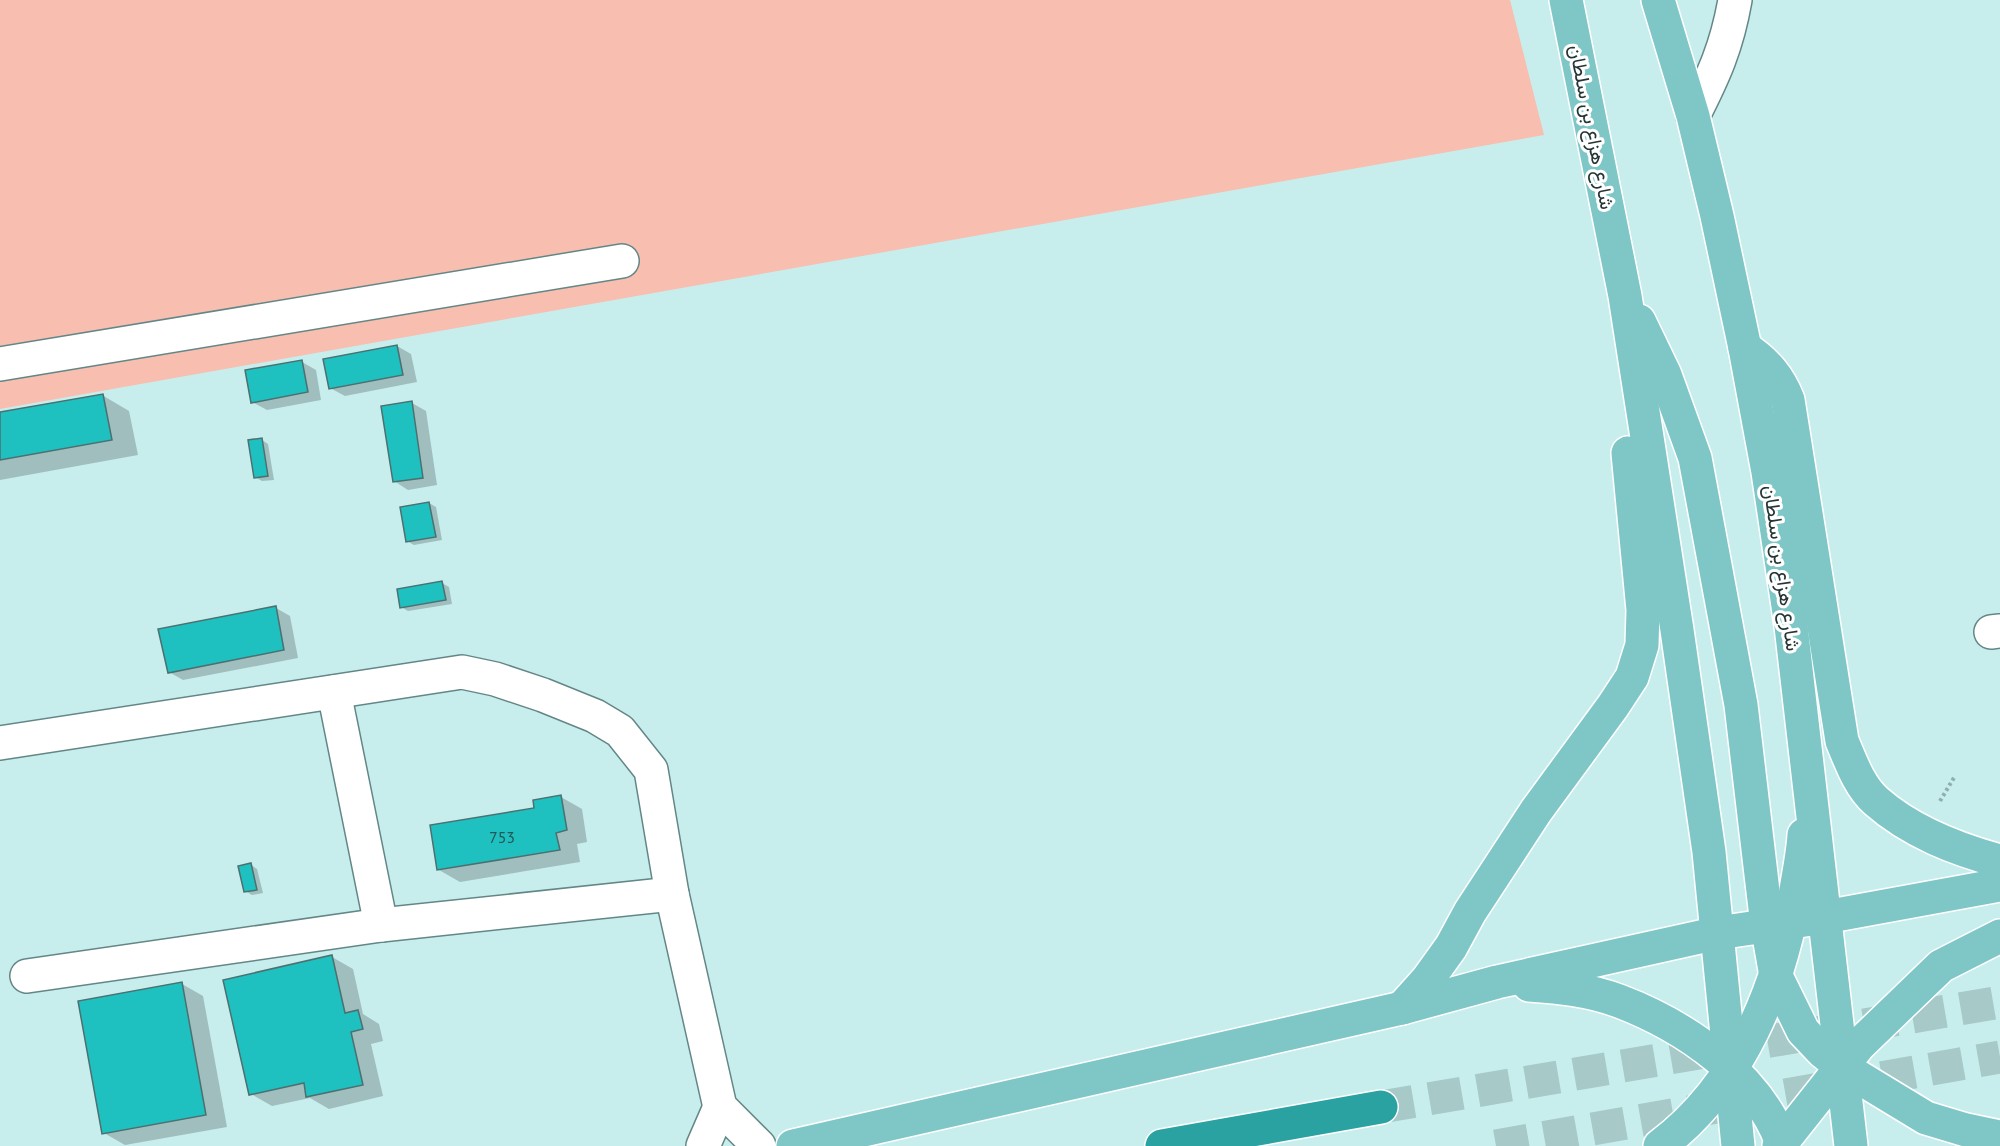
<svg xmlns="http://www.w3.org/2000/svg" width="2000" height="1146" viewBox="0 0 2000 1146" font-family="'PT Sans',Vazirmatn,sans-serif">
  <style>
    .green { fill: #f8beb0 }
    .shadow { fill: #0003 }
    .building { fill: #1fc0c0; stroke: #4c706f; stroke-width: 1.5 }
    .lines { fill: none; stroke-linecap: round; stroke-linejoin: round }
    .highway-tunnel { stroke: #a7c9c8; stroke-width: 33; stroke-dasharray: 33 16; stroke-linecap: butt }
    .minor-casing { stroke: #638786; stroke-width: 36 }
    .major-casing { stroke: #fff; stroke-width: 36 }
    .highway-casing { stroke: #fff; stroke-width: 36 }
    .path { stroke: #8faead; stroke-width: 4; stroke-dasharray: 3 3; stroke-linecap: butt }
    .minor { stroke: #fff; stroke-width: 33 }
    .major { stroke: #7fc7c7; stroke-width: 33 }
    .highway { stroke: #2aa2a2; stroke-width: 33 }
    .labels { text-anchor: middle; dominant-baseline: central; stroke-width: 6; stroke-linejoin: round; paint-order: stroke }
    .number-label { font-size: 16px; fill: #245757 }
    .street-label { font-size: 20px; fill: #253434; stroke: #fff }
  </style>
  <rect width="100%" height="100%" fill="#c7eeed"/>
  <!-- green -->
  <path class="green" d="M0 0H1510L1544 135 0 409Z"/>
  <!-- shadow -->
  <g class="shadow">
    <path d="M397 346 411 354 417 382 345 396 330 388Z"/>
    <path d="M302 362 316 370 321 400 267 410 252 402Z"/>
    <path d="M102 395 129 411 138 455 0 480V414Z"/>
    <path d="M412 403 426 411 437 485 408 490 394 481Z"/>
    <path d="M262 440 268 444 274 480 262 481 255 477Z"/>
    <path d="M429 503 436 507 442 540 414 545 407 541Z"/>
    <path d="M442 583 449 587 452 604 408 611 401 607Z"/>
    <path d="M276 608 290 616 298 658 183 680 169 672Z"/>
    <path d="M561 797 582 809 587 842 577 844 580 862 460 882 439 870 536 809Z"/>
    <path d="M251 865 257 869 263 893 252 895 245 891Z"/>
    <path d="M332 957 353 969 363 1014 379 1024 383 1041 371 1044 383 1096 329 1109 310 1098 272 1106 251 1094Z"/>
    <path d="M182 984 203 996 227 1127 125 1145 104 1133Z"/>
  </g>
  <!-- building -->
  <g class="building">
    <path d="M397 345 403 375 329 389 323 359Z"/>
    <path d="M302 360 308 392 251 403 245 370Z"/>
    <path d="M103 394 112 440 0 460V412Z"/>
    <path d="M412 401 423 478 393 482 381 406Z"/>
    <path d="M262 438 268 476 254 478 248 440Z"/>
    <path d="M429 502 436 537 406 542 400 507Z"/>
    <path d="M442 581 446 600 400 608 397 589Z"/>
    <path d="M276 606 284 650 168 673 158 629Z"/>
    <path d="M561 795 567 830 556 833 560 850 437 870 430 825 534 808 533 800Z"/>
    <path d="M251 863 257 890 244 892 238 866Z"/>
    <path d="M332 955 345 1013 358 1010 363 1029 351 1032 363 1085 306 1097 304 1083 249 1095 223 980Z"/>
    <path d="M182 982 206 1115 102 1134 78 1001Z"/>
  </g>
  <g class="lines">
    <!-- highway-tunnel -->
    <g class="highway-tunnel">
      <path d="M1381 1107 2000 1002"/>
      <path d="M1496 1146 2000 1057"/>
    </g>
    <!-- minor casing -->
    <g class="minor-casing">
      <g id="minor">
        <path d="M1693 116C1714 75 1727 46 1735 0"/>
        <path d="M0 364 622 261"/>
        <path d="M1991 632 2000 631"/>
        <path d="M334 692 381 925"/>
        <path d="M0 743 462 672 495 679 543 695 595 716 620 731 651 770 672 894 720 1107 759 1146"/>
        <path d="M27 976 381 925 672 894"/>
        <path d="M703 1146 720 1107"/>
      </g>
    </g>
    <!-- major casing -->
    <g class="major-casing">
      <g id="major">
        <path d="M1566 0 1625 296 1677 630 1709 852 1738 1146"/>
        <path d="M1658 0 1693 116 1717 216 1745 348 1768 472 1791 626 1851 1146"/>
        <path d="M1639 321 1665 375 1695 458 1741 705 1767 925 1776 976 1803 1031 1822 1051 1842 1067 1926 1118 1966 1130 2000 1137"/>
        <path d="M1745 348C1766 362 1779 377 1788 400L1842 741C1851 762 1859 786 1876 801 1911 832 1956 849 2000 861"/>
        <path d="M1529 985C1559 987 1590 990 1619 1001 1685 1026 1760 1077 1783 1146"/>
        <path d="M1402 1008 1428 979 1451 947 1470 912 1536 811 1613 706 1632 677 1642 645 1643 610 1628 453"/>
        <path d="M793 1146 1402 1008 1497 982 1718 933 1825 917 2000 885"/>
        <path d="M1660 1146C1741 1085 1780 986 1796 890 1799 872 1803 853 1804 835"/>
        <path d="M1779 1146 1859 1045 1941 966 2000 936"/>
      </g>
    </g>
    <!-- highway casing -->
    <g class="highway-casing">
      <path id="highway" d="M1162 1146 1381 1107"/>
    </g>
    <!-- path -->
    <path class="path" d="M1940 801 1955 776"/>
    <!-- minor -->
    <use href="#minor" class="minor"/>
    <!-- major -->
    <use href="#major" class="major"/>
    <!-- highway -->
    <use href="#highway" class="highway"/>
  </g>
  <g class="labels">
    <!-- number labels -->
    <g class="number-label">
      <text x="502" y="837">753</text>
    </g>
    <!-- street labels -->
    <g class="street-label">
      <text transform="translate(1592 127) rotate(79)">شارع هزاع بن سلطان</text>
      <text transform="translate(1782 568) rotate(82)">شارع هزاع بن سلطان</text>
    </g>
  </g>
</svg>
